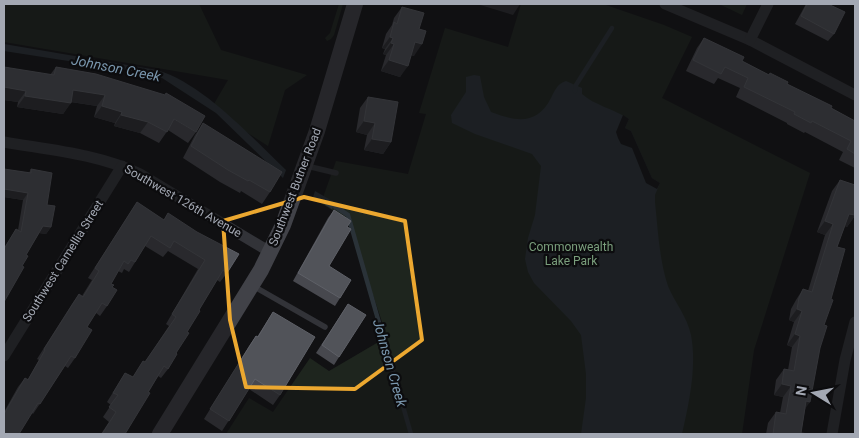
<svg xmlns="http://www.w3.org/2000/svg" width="859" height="438" viewBox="0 0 859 438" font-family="Roboto,sans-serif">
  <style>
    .green { fill: #1e251e }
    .water { fill: #2a3238 }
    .pier { fill: #111113 }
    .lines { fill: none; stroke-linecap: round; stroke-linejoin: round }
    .stream { stroke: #2a3238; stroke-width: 4.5 }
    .lane { stroke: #323338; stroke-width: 5.5 }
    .street { stroke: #323338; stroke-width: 11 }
    .secondary { stroke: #414248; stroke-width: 16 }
    .wall { fill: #47484e }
    .shaded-wall { fill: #2d2e32 }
    .building { fill: #515359; stroke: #5e6067 }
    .marked { fill: none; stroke: #eca830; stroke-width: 4; stroke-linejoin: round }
    .labels { text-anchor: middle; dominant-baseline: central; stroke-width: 4.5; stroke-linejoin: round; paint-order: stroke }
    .street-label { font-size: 12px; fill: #a3a8b3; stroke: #0c0c0e }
    .park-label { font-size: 12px; fill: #7a9e7c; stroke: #0c0c0e }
    .water-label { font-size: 14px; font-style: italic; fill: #7a97ae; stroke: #0c0c0e }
  </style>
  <rect width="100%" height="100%" fill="#111113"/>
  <!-- green -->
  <g class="green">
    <path d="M4 4H199L221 50 307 75 285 90 268 146 211 109 228 80 4 42Z"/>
    <path d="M339 4H343L334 35 331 39 327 41 325 38 330 33Z"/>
    <path d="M521 4H603L664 25 692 37 662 98 810 173 754 350 742 434H226L249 398 273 412 310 358 329 371 387 337 348 220 321 203 336 161 408 174 426 114 419 113 445 28 508 47Z"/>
    <path d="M719 4H747L742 15Z"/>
  </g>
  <!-- water -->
  <g class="water">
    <path d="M4 44 157 70C204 84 251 137 286 170L283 178 216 113 162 78 152 74 4 51Z"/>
    <path d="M474 75 480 76 484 97 491 112C517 122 537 125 551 98 555 90 557 84 566 81L582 88V94C594 105 614 109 629 119L625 128 631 131 652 178 660 183 655 195V202C658 230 659 259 668 286 675 303 687 316 691 335 697 367 689 403 682 434H581L586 398V374L581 335 571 321 534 283 528 272 525 259 528 238 535 215 541 166 532 154 475 134 452 123 451 115 466 92V77Z"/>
    <path d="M315 191 334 202 332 209 313 197Z"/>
  </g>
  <!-- pier -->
  <path class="pier" d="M623 115 629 119 625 128 631 131 652 178 660 183 657 189 646 183 632 148 621 144 618 138 616 132Z"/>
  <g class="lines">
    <!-- stream -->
    <g class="stream">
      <path d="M575 91 576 85 612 28"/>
      <path d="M328 202 348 215 411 434"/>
    </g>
    <!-- lane -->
    <g class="lane">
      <path d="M307 166 336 173"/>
      <path d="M253 286 325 327"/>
    </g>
    <!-- street -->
    <g class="street">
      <path d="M665 4 750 40 855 95"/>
      <path d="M750 40 768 4"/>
      <path d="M4 142C50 150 98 154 140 174L270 252"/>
      <path d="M4 356 122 166"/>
      <path d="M832 434 845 360 855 322"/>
    </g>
    <!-- secondary -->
    <path class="secondary" d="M160 434 261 270 283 225 317 131 355 4"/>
  </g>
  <!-- wall -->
  <g class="wall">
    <path d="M806 4H828L834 34 828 41 795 24Z"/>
    <path d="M402 7 419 29 414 56 411 55 400 77 381 71 386 55 383 54 385 49 382 48 386 34 392 25 394 18Z"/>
    <path d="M704 38 742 61 787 84 855 121V120V168L839 160 843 152 805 132 804 133 787 124V123L736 97 740 88 718 78 714 84 686 71 697 48Z"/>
    <path d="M4 67 50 75 56 67 96 74 196 132 188 143 168 130 159 143 140 133 114 126 115 123 94 117 97 106 71 102 63 114 17 107 18 102 4 100Z"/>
    <path d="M368 97 391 142 383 154 364 150 367 135 356 132 360 108Z"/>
    <path d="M203 123 270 192 262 204 241 191 240 193 220 182 183 158 195 135Z"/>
    <path d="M4 169 29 173 31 169 47 205 51 227 46 234 39 233 26 255 22 266 4 302V248L16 229 18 230 23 200 4 197Z"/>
    <path d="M840 180 855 185V217H854L847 227 845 226 837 247 820 348 805 410 801 433 809 434H766L768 423 776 412 780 413 783 397 774 395 776 380 784 369 788 370 792 347 787 345 794 322 789 320 791 309 796 300 803 289 808 291 825 235 817 232 832 191Z"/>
    <path d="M137 202 164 220 168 213 227 273 220 282 217 280 199 310 168 369 161 378 158 376 125 434H101L109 422 103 417 111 405 107 402 125 373 133 377 143 361 145 362 169 326 166 324 198 269 168 251 163 257 145 246 129 272 124 269 122 273 118 271 111 284 112 287 107 306 100 316 96 313 87 327 75 358 68 368 65 366 33 414 32 413 4 434V412L18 387 25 378 28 379 39 360 37 359 72 304 79 294 82 296 92 280 88 278Z"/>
    <path d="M334 210 347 227 329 266 340 298 335 306 293 281 328 218Z"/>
    <path d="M348 304 339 357 334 365 316 353Z"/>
    <path d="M273 312 280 395 273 405 249 389 222 431 204 419 249 346 256 336 257 337Z"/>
  </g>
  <!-- shaded-wall -->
  <g class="shaded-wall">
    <path d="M477 4H520L513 15Z"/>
    <path d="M390 37 393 38 385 49 382 48Z"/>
    <path d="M415 42 422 44 414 56 407 54Z"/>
    <path d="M391 43 394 44 386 55 383 54Z"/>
    <path d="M389 60 408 66 400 77 381 71Z"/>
    <path d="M4 87 26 91 18 102 4 100Z"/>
    <path d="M73 90 105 95 97 106 65 101Z"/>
    <path d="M25 96 71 103 63 114 17 107Z"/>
    <path d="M102 106 122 112 115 123 94 117Z"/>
    <path d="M121 115 148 122 140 133 114 126Z"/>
    <path d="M364 121 375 123 367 135 356 132Z"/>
    <path d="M372 139 391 142 383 154 364 150Z"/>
    <path d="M4 189 28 193 23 200 4 197Z"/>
    <path d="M855 210V217H854L847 227 842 225 849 214Z"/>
    <path d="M825 221 833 224 825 235 817 232Z"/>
    <path d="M43 226 51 227 46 234 38 233Z"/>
    <path d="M797 309 802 311 794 322 789 320Z"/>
    <path d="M795 334 800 336 792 347 787 345Z"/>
    <path d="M782 384 791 386 783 397 774 395Z"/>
    <path d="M806 401 810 402 802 413Z"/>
  </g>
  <!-- building -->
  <g class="building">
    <path d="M807 4H828L845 12 834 34 801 16Z"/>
    <path d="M402 7 424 13 419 29 426 31 422 44 415 42 408 66 389 60 394 44 391 43 393 38 390 37 394 22 397 24Z"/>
    <path d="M704 38 744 57 742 61 769 75 770 73 788 82 787 84 832 106 831 108 855 121V120V154L847 149 851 141 812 121 811 123 794 114 795 112 744 87 748 78 725 67 721 74 693 60Z"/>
    <path d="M4 67 54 75 56 67 96 74 165 95 166 93 205 116 196 132 174 119 167 132 148 122 121 115 122 112 102 106 105 95 73 90 71 103 25 96 26 91 4 87Z"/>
    <path d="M368 97 398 102 391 142 372 139 375 123 364 121Z"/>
    <path d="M203 123 282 172 270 192 249 180 248 181 228 170 191 146Z"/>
    <path d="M4 169 31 173V169L52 173 47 205 55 206 51 227 43 226 26 255 28 256 22 266 24 267 4 302V249L16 229 21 232 28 193 4 189Z"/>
    <path d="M840 180 855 185V215L849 214 837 247 845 249 831 299 833 300 824 325 827 326 820 348 810 402 806 401 801 433 809 434H773L776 412 786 414 791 386 782 384 784 369 794 371 800 336 795 334 802 311 797 309 799 298 803 289 812 292 833 224 825 221Z"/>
    <path d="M137 202 164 220 168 213 197 232 239 254 227 273 223 270 199 310 200 311 187 332 189 333 176 353 177 354 168 369 164 366 148 392 150 393 125 434H102L116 412 109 407 118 395 113 393 125 373 133 377 143 361 145 362 176 317 172 314 205 260 174 241 170 248 151 236 135 262 131 260 128 264 124 261 111 284 114 285 112 287 117 290 107 306 102 303 87 327 92 330 75 358 71 356 40 404 38 403 19 434H4V414L25 378 28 380 45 350 44 349 79 294 83 297 99 271 95 268Z"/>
    <path d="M334 210 351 221 347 227 351 229 329 266 351 280 340 298 298 273Z"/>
    <path d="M348 304 366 315 339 357 322 345Z"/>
    <path d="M273 312 315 337 280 395 255 379 229 421 210 409 256 336 258 337Z"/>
  </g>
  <!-- marked area -->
  <path d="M0 0H859V438H0ZM304 197 405 221 422 340 355 389 246 387 230 320 223 221Z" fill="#111113" fill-opacity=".55" fill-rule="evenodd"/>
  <path class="marked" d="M304 197 405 221 422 340 355 389 246 387 230 320 223 221Z"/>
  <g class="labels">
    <!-- street labels -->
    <g class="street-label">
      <text transform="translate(295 187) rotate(-69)">Southwest Butner Road</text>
      <text transform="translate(183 201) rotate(30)">Southwest 126th Avenue</text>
      <text transform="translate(63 261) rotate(-58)">Southwest Camellia Street</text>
    </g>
    <!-- park labels -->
    <g class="park-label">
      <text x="571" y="247">Commonwealth<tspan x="571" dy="14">Lake Park</tspan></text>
    </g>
    <!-- water labels -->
    <g class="water-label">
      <text transform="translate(116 68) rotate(11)">Johnson Creek</text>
      <text transform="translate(390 363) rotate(74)">Johnson Creek</text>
    </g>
  </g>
  <!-- border -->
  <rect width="859" height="438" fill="none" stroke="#a3a8b3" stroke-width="10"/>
  <!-- north arrow -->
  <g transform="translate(814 393) rotate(280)" stroke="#0c0c0e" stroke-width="4" paint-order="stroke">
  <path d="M0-4L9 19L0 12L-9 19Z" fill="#a3a8b3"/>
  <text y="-8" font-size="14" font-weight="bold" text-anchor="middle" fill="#a3a8b3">N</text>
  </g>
</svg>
